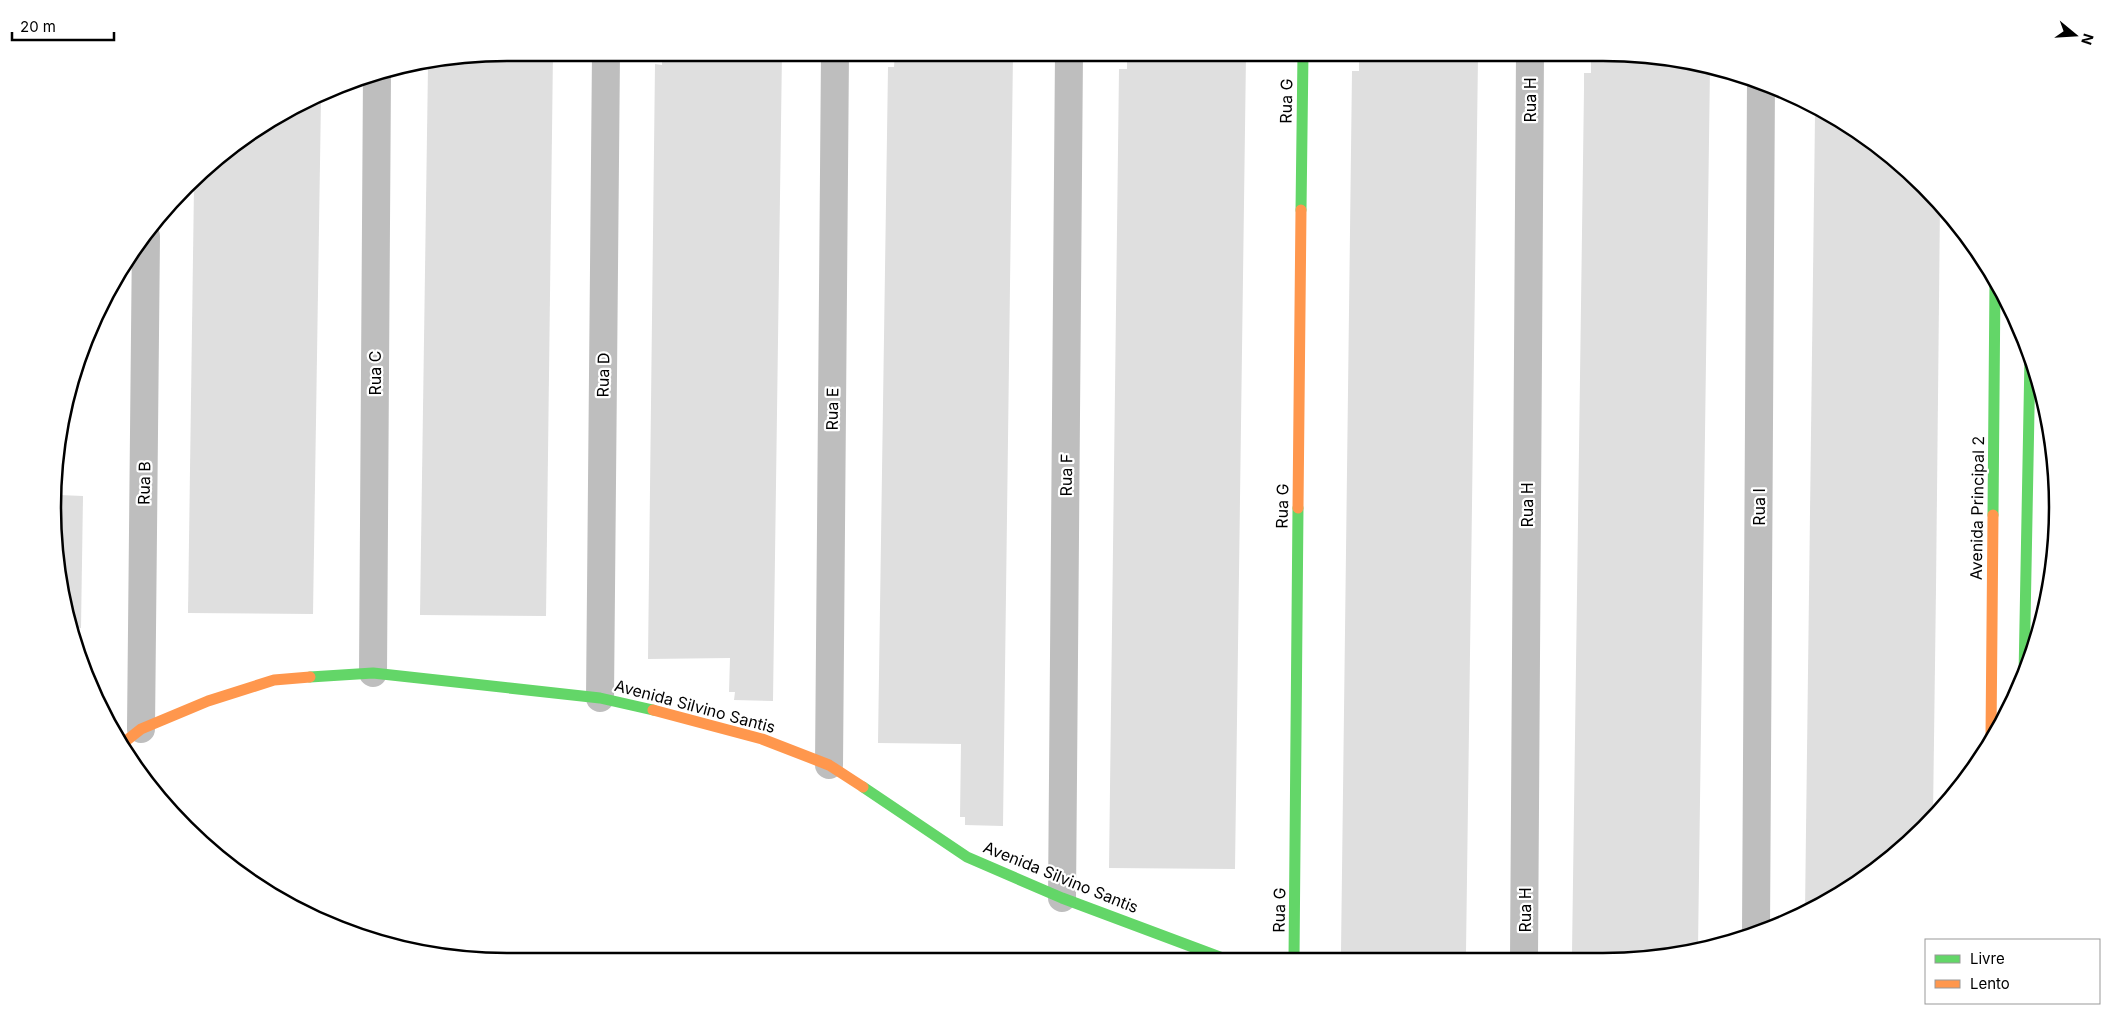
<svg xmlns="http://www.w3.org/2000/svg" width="2110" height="1014" viewBox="0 0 2110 1014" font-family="Inter,sans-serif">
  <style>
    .building { fill: #dfdfdf }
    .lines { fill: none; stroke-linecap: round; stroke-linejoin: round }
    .street { stroke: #bebebe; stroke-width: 28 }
    .fast { stroke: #63d668; stroke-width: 11 }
    .slow { stroke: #ff974d; stroke-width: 11 }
    .labels { text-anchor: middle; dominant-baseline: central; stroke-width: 4.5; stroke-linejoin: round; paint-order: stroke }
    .street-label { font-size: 16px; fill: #000; stroke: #fff }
    .rim { fill: none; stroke: #000; stroke-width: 2.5 }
  </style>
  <rect width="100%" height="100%" fill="#fff"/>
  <!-- building -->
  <g class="building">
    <path d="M507 52H553L546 616 420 615 428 66Z"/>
    <path d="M662 52H782L773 701 734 700 735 692H729L730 658 648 659 655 64 662 65Z"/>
    <path d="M895 52 1013 53 1003 826 965 825V817H960L961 744 878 743 888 67H894Z"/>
    <path d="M1127 54 1246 55 1235 869 1109 868 1119 69H1127Z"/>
    <path d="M1359 56 1478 57 1466 953 1341 952 1352 71H1359Z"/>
    <path d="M1591 58 1674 59 1692 61 1710 67 1698 948 1673 955 1572 954 1584 89V73H1591Z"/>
    <path d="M321 98 313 614 188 613 194 186 230 147Z"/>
    <path d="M1815 116 1833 117 1856 129 1925 186 1940 205 1936 588 1933 815 1880 867 1805 911Z"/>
    <path d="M59 495 83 496 81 628 75 629 56 567Z"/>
  </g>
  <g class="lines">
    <!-- street -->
    <g class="street">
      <path d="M373 673 377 74"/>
      <path d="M600 698 606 53"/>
      <path d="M141 729 146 236"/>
      <path d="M829 765 835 53"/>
      <path d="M1062 898 1069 53"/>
      <path d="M1756 932 1761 82"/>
      <path d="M1524 958 1530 53"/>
    </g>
    <!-- fast -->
    <g class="fast">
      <path d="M1301 210 1303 53"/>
      <path d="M1993 515 1995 281"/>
      <path d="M2024 676 2030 357"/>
      <path d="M310 677 373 673 600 698 653 710"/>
      <path d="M863 787 967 857 1062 898 1225 959"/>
      <path d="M1294 959 1298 508"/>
    </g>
    <!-- slow -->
    <g class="slow">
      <path d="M1298 508 1301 210"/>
      <path d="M653 710 762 739 829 765 863 787"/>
      <path d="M1991 736 1993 515"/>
      <path d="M122 744 141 729 208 701 274 680 310 677"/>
    </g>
  </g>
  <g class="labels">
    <!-- street labels -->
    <g class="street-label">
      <text transform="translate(1530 100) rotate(-90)">Rua H</text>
      <text transform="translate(1286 101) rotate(-89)">Rua G</text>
      <text transform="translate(375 373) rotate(-90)">Rua C</text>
      <text transform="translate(603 375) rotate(-89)">Rua D</text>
      <text transform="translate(832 409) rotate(-89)">Rua E</text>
      <text transform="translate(1066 475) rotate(-89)">Rua F</text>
      <text transform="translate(144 483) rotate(-89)">Rua B</text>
      <text transform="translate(1527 505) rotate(-90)">Rua H</text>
      <text transform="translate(1282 506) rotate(-89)">Rua G</text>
      <text transform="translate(1759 507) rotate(-90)">Rua I</text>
      <text transform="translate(1977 508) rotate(-89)">Avenida Principal 2</text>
      <text transform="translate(695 706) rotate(15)">Avenida Silvino Santis</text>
      <text transform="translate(1061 877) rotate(22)">Avenida Silvino Santis</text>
      <text transform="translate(1279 910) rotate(-89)">Rua G</text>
      <text transform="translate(1525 910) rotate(-90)">Rua H</text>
    </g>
  </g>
  <!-- crop -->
  <path d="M0 0H2110V1014H0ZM507 61H1603A446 446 0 0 1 2049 507V507A446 446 0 0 1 1603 953H507A446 446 0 0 1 61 507V507A446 446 0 0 1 507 61Z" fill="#fff" fill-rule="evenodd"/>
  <path class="rim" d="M507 61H1603A446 446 0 0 1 2049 507V507A446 446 0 0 1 1603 953H507A446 446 0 0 1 61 507V507A446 446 0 0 1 507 61Z"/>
  <!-- legend -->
  <rect x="1925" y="939" width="175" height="65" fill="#ffffff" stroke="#999999"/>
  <rect x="1935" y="955" width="25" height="8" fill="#63d668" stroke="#999999"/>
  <text x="1970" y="964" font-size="15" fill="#000000">Livre</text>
  <rect x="1935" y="980" width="25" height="8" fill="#ff974d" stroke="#999999"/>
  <text x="1970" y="989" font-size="15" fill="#000000">Lento</text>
  <!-- north arrow -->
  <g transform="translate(2075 35) rotate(108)" stroke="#ffffff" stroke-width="4" paint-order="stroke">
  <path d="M0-4L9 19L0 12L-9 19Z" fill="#000000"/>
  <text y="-8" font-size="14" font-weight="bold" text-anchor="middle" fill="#000000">N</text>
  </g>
  <!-- scale -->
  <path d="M12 32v8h102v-8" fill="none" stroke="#000000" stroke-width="2.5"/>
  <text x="20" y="32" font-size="15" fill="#000000" stroke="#ffffff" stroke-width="4" paint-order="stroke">20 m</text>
</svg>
